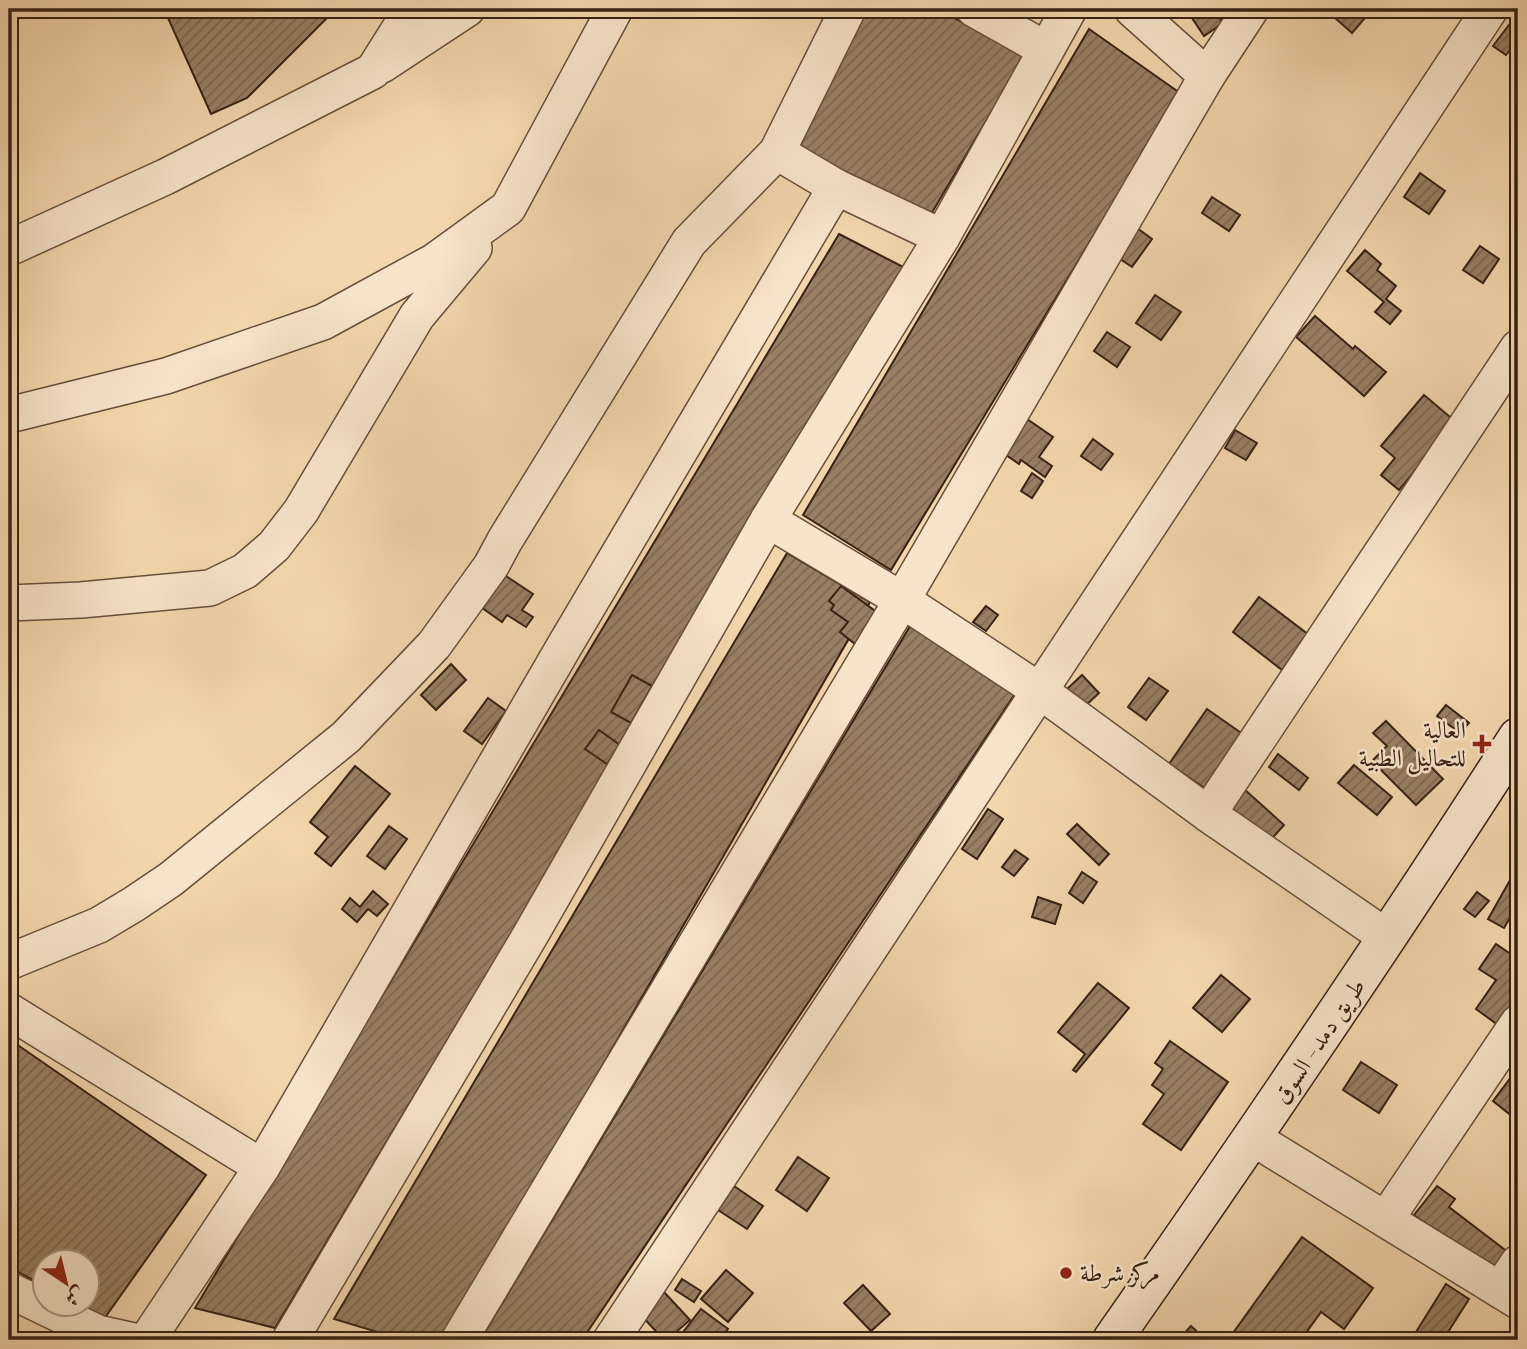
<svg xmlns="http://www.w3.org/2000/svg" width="1527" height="1349" viewBox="0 0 1527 1349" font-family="'IM FELL French Canon',Amiri,serif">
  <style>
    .building { fill: url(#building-hatch); stroke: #372114; stroke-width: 2 }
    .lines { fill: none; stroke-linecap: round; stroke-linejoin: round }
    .minor-casing { stroke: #664e3a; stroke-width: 38 }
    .secondary-casing { stroke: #372114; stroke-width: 41 }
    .minor { stroke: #f8e4ca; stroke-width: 35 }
    .secondary { stroke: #f8e4ca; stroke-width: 38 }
    .poi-dot { fill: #8f2418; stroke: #f8e4ca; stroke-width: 2.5 }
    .labels { text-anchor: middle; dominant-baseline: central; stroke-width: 5; stroke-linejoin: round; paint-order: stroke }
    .poi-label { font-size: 24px; fill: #372114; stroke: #f8e4ca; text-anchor: end }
    .street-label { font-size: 24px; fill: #372114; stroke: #f8e4ca }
  </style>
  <defs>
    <pattern id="building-hatch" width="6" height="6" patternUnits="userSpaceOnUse" patternTransform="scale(1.75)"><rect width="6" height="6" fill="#997f64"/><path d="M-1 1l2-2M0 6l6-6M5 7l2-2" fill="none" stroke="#7e6851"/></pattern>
  </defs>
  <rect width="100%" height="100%" fill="#f4d6ad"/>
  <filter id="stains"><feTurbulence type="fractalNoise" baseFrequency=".00286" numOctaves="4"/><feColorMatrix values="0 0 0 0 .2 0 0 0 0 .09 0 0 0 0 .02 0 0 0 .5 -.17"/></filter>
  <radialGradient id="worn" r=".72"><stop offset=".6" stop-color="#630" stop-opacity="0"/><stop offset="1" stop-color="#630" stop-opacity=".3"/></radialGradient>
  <!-- building -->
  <g class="building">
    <path d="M164 9H336L247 98 211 114Z"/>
    <path d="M854 9H938L1024 57 927 221 772 136Z"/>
    <path d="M1186 9H1214L1223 23 1204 36Z"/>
    <path d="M1325 9H1366L1370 12 1352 33Z"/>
    <path d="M1518 13V40L1506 55 1493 46Z"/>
    <path d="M1089 29 1180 93 891 570 803 515Z"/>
    <path d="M1420 173 1445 191 1429 214 1404 197Z"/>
    <path d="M1212 197 1240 215 1229 231 1202 213Z"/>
    <path d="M1137 228 1152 239 1132 267 1117 257Z"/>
    <path d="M839 234 909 270 275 1328 195 1308Z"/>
    <path d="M1480 246 1499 259 1483 283 1463 270Z"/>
    <path d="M1365 250 1381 264 1377 270 1396 286 1386 299 1401 311 1390 324 1375 312 1384 302 1347 271Z"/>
    <path d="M1155 295 1181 312 1161 340 1136 323Z"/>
    <path d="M1315 316 1353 349 1355 346 1386 372 1364 396 1296 337Z"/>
    <path d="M1107 332 1130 347 1117 367 1094 351Z"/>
    <path d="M1424 395 1456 422 1399 490 1381 475 1395 458 1381 446Z"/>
    <path d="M1017 412 1053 437 1039 457 1052 466 1045 477 1021 460 1019 464 993 446Z"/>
    <path d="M1235 430 1257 443 1246 460 1225 448Z"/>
    <path d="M1093 439 1113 454 1101 470 1081 456Z"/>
    <path d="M1032 473 1043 481 1032 498 1021 491Z"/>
    <path d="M787 553 870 602 444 1340H404L334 1319Z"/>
    <path d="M500 572 533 594 522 610 533 617 526 627 507 615 502 622 478 605Z"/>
    <path d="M841 586 878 613 855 644 840 632 848 622 831 610 834 605 829 601Z"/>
    <path d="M1259 597 1309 635 1282 670 1233 632Z"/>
    <path d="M986 606 998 615 986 631 973 622Z"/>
    <path d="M912 623 1017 691 582 1340H480Z"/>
    <path d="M451 664 466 680 436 710 421 695Z"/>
    <path d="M632 675 652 686 631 723 611 712Z"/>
    <path d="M1082 675 1099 693 1082 709 1065 691Z"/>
    <path d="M1149 678 1168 691 1146 720 1128 707Z"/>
    <path d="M488 698 506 711 482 744 464 731Z"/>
    <path d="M1446 705 1469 723 1460 733 1437 716Z"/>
    <path d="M1207 709 1244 735 1206 789 1169 764Z"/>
    <path d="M1386 721 1443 779 1416 805 1372 761 1387 746 1373 733Z"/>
    <path d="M599 730 620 745 607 764 585 749Z"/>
    <path d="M1278 754 1308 778 1299 790 1269 767Z"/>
    <path d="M1354 765 1392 797 1377 815 1338 783Z"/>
    <path d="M355 766 390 794 331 866 315 853 328 837 310 822Z"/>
    <path d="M1244 789 1284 825 1267 844 1227 808Z"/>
    <path d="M988 809 1003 819 977 859 962 849Z"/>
    <path d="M1077 824 1109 854 1099 865 1067 834Z"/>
    <path d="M389 826 407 839 385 869 367 856Z"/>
    <path d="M1015 850 1028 859 1014 876 1002 867Z"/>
    <path d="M1082 872 1097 882 1083 903 1069 893Z"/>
    <path d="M1509 882 1518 888V904L1504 928 1488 919Z"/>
    <path d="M373 891 388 904 377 916 368 909 357 922 342 909 350 898 360 907Z"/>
    <path d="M1477 892 1489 901 1475 917 1464 909Z"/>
    <path d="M1038 897 1061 905 1055 924 1032 917Z"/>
    <path d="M1496 944 1518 959V996L1498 1025 1476 1009 1496 980 1479 969Z"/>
    <path d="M1221 975 1250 999 1222 1032 1193 1008Z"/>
    <path d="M1098 983 1129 1008 1076 1072 1073 1070 1085 1054 1058 1032Z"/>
    <path d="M9 1039 206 1175 104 1319 75 1304H88V1262H46V1287L9 1267Z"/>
    <path d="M1170 1041 1228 1082 1181 1150 1143 1124 1164 1094 1152 1085 1163 1069 1155 1063Z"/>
    <path d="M1361 1062 1397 1085 1379 1113 1343 1090Z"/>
    <path d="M1512 1076 1518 1081V1121L1493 1101Z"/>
    <path d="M798 1157 829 1178 807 1211 776 1190Z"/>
    <path d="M734 1186 763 1206 747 1229 718 1210Z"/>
    <path d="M1437 1186 1455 1199 1449 1207 1509 1253 1493 1275 1414 1215Z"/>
    <path d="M1302 1237 1373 1288 1344 1329 1321 1312 1301 1340H1228Z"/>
    <path d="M726 1270 753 1293 728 1322 701 1299Z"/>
    <path d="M682 1279 701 1291 694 1302 675 1290Z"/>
    <path d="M1446 1284 1469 1299 1443 1340H1411Z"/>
    <path d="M863 1285 890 1314 871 1331 844 1303Z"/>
    <path d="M663 1291 690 1320 667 1340H664L639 1313Z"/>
    <path d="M701 1309 728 1329 719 1340H694L684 1331Z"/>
    <path d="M1191 1326 1203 1337 1200 1340H1178Z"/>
  </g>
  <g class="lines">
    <!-- minor casing -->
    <g class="minor-casing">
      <g id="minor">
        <path d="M974 9 1045 49"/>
        <path d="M1132 9 1207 76"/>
        <path d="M382 65 467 9"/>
        <path d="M777 152 836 187 942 237"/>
        <path d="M9 248 165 177 373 71 412 9"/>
        <path d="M9 415 166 376 323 322 435 261 508 208 615 9"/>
        <path d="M768 520 902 600 1040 691 1208 814 1388 938"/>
        <path d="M9 603 81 600 210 588 245 571 274 546 301 511 417 316 474 248"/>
        <path d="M1208 814 1518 348"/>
        <path d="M9 962 99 925 134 904 171 879 346 737 434 645 491 566 505 540 689 242 777 152 848 9"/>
        <path d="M9 1011 262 1167"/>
        <path d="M1253 1138 1518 1301"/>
        <path d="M1386 1219 1518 1023"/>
        <path d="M9 1290 98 1333 130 1340"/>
        <path d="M1500 1290 1518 1263"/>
        <path d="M147 1340 262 1167 565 645 836 187"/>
        <path d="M290 1340 531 934 768 520 942 237 1069 9"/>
        <path d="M459 1340 902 600 1207 76 1251 9"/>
        <path d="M611 1340 1490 9"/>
      </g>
    </g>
    <!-- secondary casing -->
    <g class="secondary-casing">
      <path id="secondary" d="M1112 1340C1251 1141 1387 941 1518 737"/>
    </g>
    <!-- minor -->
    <use href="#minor" class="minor"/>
    <!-- secondary -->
    <use href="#secondary" class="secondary"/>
  </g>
  <!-- markers -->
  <g class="poi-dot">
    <path d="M1478.5 733.5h7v7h7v7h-7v7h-7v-7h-7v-7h7z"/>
    <circle cx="1066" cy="1273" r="7"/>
  </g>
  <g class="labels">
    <!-- poi labels -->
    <g class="poi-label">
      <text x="1466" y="730">العالية<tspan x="1466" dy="28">للتحاليل الطبية</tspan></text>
      <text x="1080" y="1273" text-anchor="start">مركز شرطة</text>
    </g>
    <!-- street labels -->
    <g class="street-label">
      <text transform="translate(1319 1041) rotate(-56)">طريق دمد - السوق</text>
    </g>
  </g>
  <!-- margin -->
  <rect width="1527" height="1349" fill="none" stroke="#f4d6ad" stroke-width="35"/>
  <rect x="10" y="10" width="1506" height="1328" fill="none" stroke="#372114" stroke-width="3.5"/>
  <rect x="18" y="18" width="1492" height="1314" fill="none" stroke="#372114" stroke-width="2"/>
  <!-- north arrow -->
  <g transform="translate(66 1283) rotate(145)"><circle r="33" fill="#f8e4ca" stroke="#ab9681" stroke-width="2"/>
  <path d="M0-5L12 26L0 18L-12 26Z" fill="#8f2418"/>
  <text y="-10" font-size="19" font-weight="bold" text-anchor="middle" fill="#372114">ش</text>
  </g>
  <rect width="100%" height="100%" filter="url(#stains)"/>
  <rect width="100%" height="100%" fill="url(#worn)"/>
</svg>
